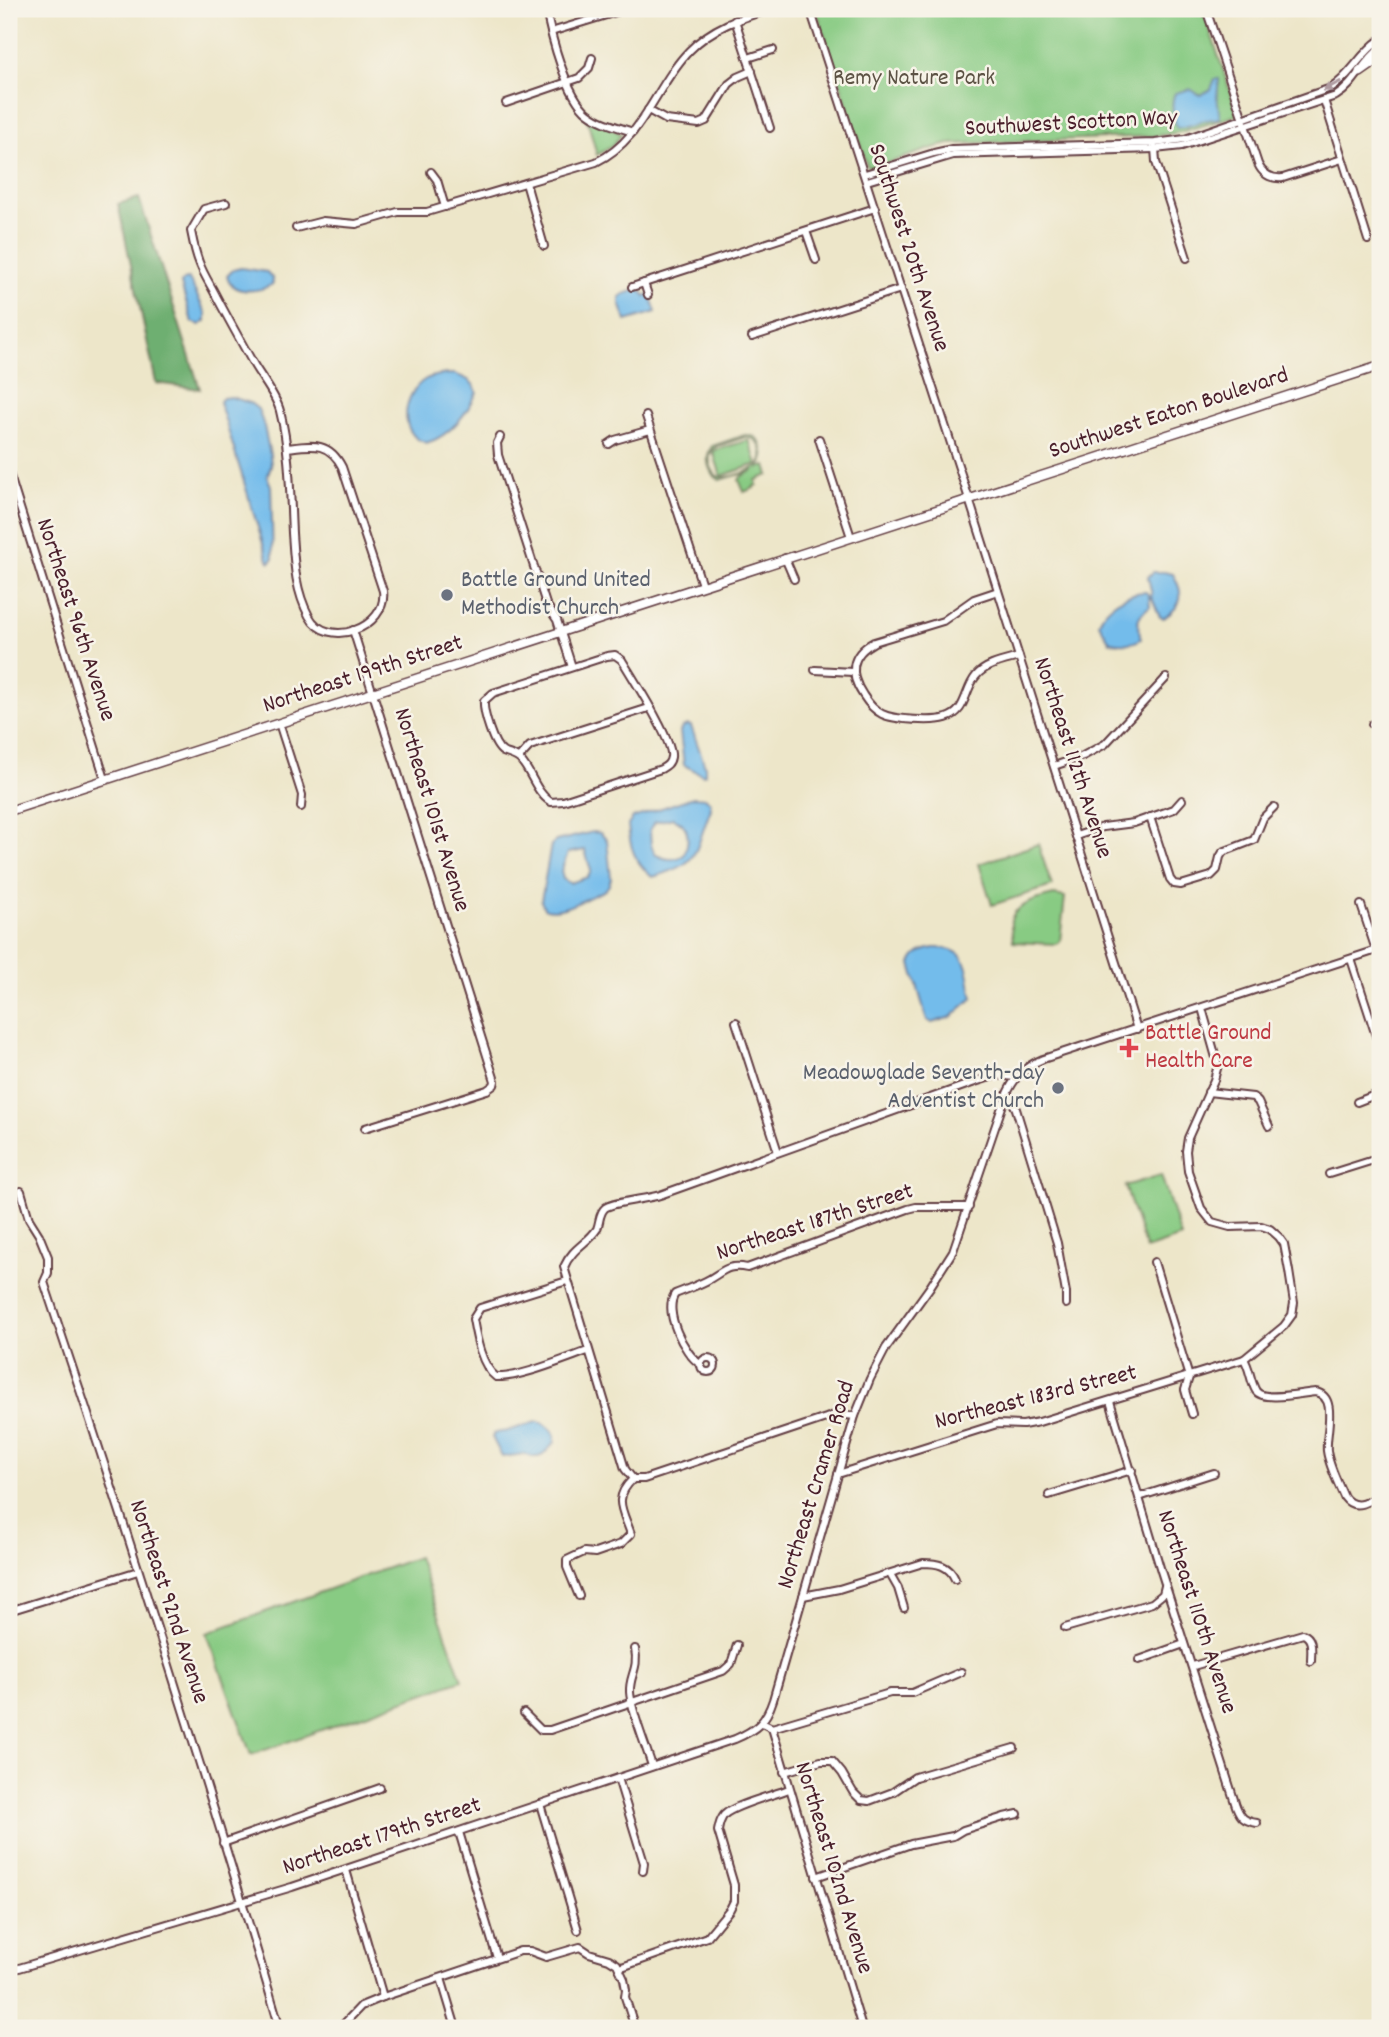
<svg xmlns="http://www.w3.org/2000/svg" width="1389" height="2037" viewBox="0 0 1389 2037" font-family="Dekko,sans-serif">
  <style>
    .green { fill: #88cb83; stroke: #697557; stroke-width: 2; fill-rule: evenodd }
    .forest { fill: #6eaf71; stroke: #5c674e; stroke-width: 2 }
    .water { fill: #73bceb; stroke: #5e6e8b; stroke-width: 2; fill-rule: evenodd }
    .lines { fill: none; stroke-linecap: round; stroke-linejoin: round }
    .minor-casing { stroke: #623d43; stroke-width: 10 }
    .major-casing { stroke: #623d43; stroke-width: 11 }
    .highway-casing { stroke: #623d43; stroke-width: 12 }
    .minor { stroke: #fff; stroke-width: 6 }
    .major { stroke: #fff; stroke-width: 8 }
    .highway { stroke: #fff; stroke-width: 9 }
    .oneway { fill: #ae9aa0 }
    .worship-dot { fill: #6b7280; stroke: #f7f3e8; stroke-width: 2.5 }
    .health-dot { fill: #e0444e; stroke: #f7f3e8; stroke-width: 2.5 }
    .labels { text-anchor: middle; dominant-baseline: central; stroke-width: 5; stroke-linejoin: round; paint-order: stroke }
    .park-label { font-size: 24px; fill: #5d5345; stroke: #f7f3e8 }
    .street-label { font-size: 24px; fill: #4a1f2b; stroke: #f7f3e8 }
    .worship-label { font-size: 24px; fill: #5b616d; stroke: #f7f3e8; text-anchor: start }
    .health-label { font-size: 24px; fill: #be3a42; stroke: #f7f3e8; text-anchor: start }
  </style>
  <rect width="100%" height="100%" fill="#f7f3e8"/>
  <filter id="ink" filterUnits="userSpaceOnUse"><feTurbulence type="fractalNoise" baseFrequency=".0143" numOctaves="2"/><feDisplacementMap in="SourceGraphic" scale="14" xChannelSelector="R" yChannelSelector="G"/><feConvolveMatrix kernelMatrix="1 2 1 2 8 2 1 2 1" color-interpolation-filters="sRGB"/></filter>
  <filter id="wash" filterUnits="userSpaceOnUse"><feTurbulence type="fractalNoise" baseFrequency=".00686" numOctaves="4" result="noise"/><feDisplacementMap in="SourceGraphic" scale="28" xChannelSelector="R" yChannelSelector="G"/><feGaussianBlur stdDeviation="1.57" result="paint"/><feColorMatrix in="noise" values="0 0 0 0 0 0 0 0 0 0 0 0 0 0 0 0 0 1.4 0 .05"/><feComposite in="paint" operator="in"/></filter>
  <g filter="url(#wash)">
    <rect width="100%" height="100%" fill="#ede6c9"/>
    <!-- green -->
    <g class="green">
      <path d="M816 9H1203L1238 115 1181 132 1156 136 949 144 933 148 873 168 867 166Z"/>
      <path d="M589 118 622 134 612 146 597 155 587 119Z"/>
      <path d="M745 435C759 434 762 445 764 457L759 468 766 466 769 475 756 480 757 485 754 486V488L744 492 739 480 742 476 754 470 720 480C708 474 704 457 712 446ZM745 437C759 437 766 452 760 464 750 472 729 480 717 476 710 469 707 458 712 450L717 446Z"/>
      <path d="M749 440 757 464 721 476 713 451Z"/>
      <path d="M1038 844 1052 886 992 905 979 864Z"/>
      <path d="M1054 895 1065 897 1060 941 1056 944 1013 942C1013 935 1010 927 1011 920 1015 905 1040 898 1054 895Z"/>
      <path d="M1161 1175 1181 1237 1146 1249 1125 1186Z"/>
      <path d="M418 1557 462 1680 251 1755 207 1633Z"/>
    </g>
    <!-- forest -->
    <path class="forest" d="M139 198 200 389 156 383 118 204Z"/>
    <!-- water -->
    <g class="water">
      <path d="M1215 79H1219L1217 97 1220 118C1213 120 1207 119 1202 121 1193 125 1186 127 1177 128 1173 117 1170 104 1175 93L1190 89 1200 95 1211 89Z"/>
      <path d="M241 268 267 272 272 278 273 284C259 292 231 296 227 276L233 270Z"/>
      <path d="M189 279 206 314V321L200 325 192 322 181 284 183 280Z"/>
      <path d="M640 289 645 296 650 294 656 312 626 321 620 303V297L624 294Z"/>
      <path d="M454 374C465 378 473 380 477 392 467 414 449 437 426 443 425 443 416 438 416 438 398 421 407 390 426 379 435 375 445 374 454 374Z"/>
      <path d="M231 397 250 403 258 409 264 426 270 455 271 466 267 476 271 486 273 559 270 562 268 560 221 407 220 401 223 398Z"/>
      <path d="M1153 572H1164L1173 574C1185 595 1183 605 1164 618L1160 617 1152 598H1149L1150 606C1135 618 1137 620 1141 639 1132 645 1121 644 1110 642L1099 623C1104 606 1128 592 1146 592L1149 596 1152 595 1148 577Z"/>
      <path d="M688 725 691 726 705 766V774L703 775 684 765 680 732 682 727Z"/>
      <path d="M693 797 706 798 710 802 711 809C693 852 703 864 652 877 634 861 630 848 628 825L633 818ZM673 818C690 824 690 840 684 855 674 861 666 860 655 854L651 845 650 830 655 822Z"/>
      <path d="M593 832 600 833 607 840 611 878 609 885 605 890C590 896 558 916 544 908L541 901 551 845 556 841ZM585 850 591 871 588 877 570 883 563 879 561 871 568 853Z"/>
      <path d="M934 948C971 947 966 969 973 998L951 1017 932 1023 927 1020 911 964C915 953 923 950 934 948Z"/>
      <path d="M536 1422C547 1422 555 1431 555 1442L543 1455 538 1457H533L524 1454 502 1457 492 1437 495 1433 508 1431Z"/>
    </g>
  </g>
  <g filter="url(#ink)">
    <g class="lines">
      <!-- minor casing -->
      <g class="minor-casing">
        <g id="minor">
          <path d="M546 9C551 36 566 96 588 113 601 123 618 127 633 132"/>
          <path d="M810 9 969 499 1137 1029"/>
          <path d="M1206 9 1258 164C1263 175 1272 179 1283 178L1342 159"/>
          <path d="M735 20 770 128"/>
          <path d="M551 32 626 9"/>
          <path d="M748 58 773 50"/>
          <path d="M1324 100 1368 240"/>
          <path d="M506 103 579 78 589 68 592 58"/>
          <path d="M648 110 666 120 699 124 706 121 729 84 738 77 752 71"/>
          <path d="M1155 148 1156 162 1187 258"/>
          <path d="M431 172 437 180 445 207"/>
          <path d="M865 174 934 153 952 149 1155 143 1185 139 1331 88C1351 76 1360 53 1380 40"/>
          <path d="M867 181 953 155 1155 149 1182 146 1336 96C1356 84 1362 62 1380 49"/>
          <path d="M526 183 544 246"/>
          <path d="M226 203 204 209 191 231C193 241 195 252 199 262 202 271 208 281 213 290 226 315 240 340 254 365 262 379 276 395 280 411 290 451 290 492 292 533 294 562 295 590 309 616 327 650 388 628 383 591L342 467C329 441 312 445 287 448"/>
          <path d="M296 228 323 221 356 224 398 212H427L596 162C643 140 655 86 689 51 712 27 740 18 771 9"/>
          <path d="M806 231 816 260"/>
          <path d="M644 283 648 295"/>
          <path d="M632 287 875 208"/>
          <path d="M752 337 901 289"/>
          <path d="M646 416 702 585"/>
          <path d="M500 437 497 443 498 455 546 604 557 620 572 667"/>
          <path d="M819 439 851 537"/>
          <path d="M609 444 615 440 650 430"/>
          <path d="M9 473 105 779"/>
          <path d="M785 558 794 579"/>
          <path d="M998 591 974 599 943 621 874 642C850 655 849 674 863 695 868 703 874 710 882 714 894 720 933 722 946 718 967 712 964 690 976 676 986 664 1005 661 1019 657"/>
          <path d="M353 630 495 1081 494 1085 487 1090 365 1128"/>
          <path d="M615 655 622 660C632 677 674 742 671 757 670 764 666 766 661 769L563 801 551 802C537 794 532 774 522 762 517 755 510 755 503 752 493 746 483 712 484 701L493 693 607 656Z"/>
          <path d="M815 670 853 672"/>
          <path d="M279 723 302 795 301 807"/>
          <path d="M1372 724 1380 725"/>
          <path d="M519 758 530 746 649 708"/>
          <path d="M1054 766 1083 756 1105 744 1166 678"/>
          <path d="M1150 817 1170 879 1174 884 1181 885 1211 876 1217 870 1220 857 1223 852 1254 840 1263 818 1274 807"/>
          <path d="M1076 836 1103 827 1134 823 1174 809 1182 800"/>
          <path d="M1361 905 1376 950"/>
          <path d="M1351 959 1380 1048"/>
          <path d="M736 1022 778 1152"/>
          <path d="M1208 1092 1253 1097 1258 1102 1269 1126"/>
          <path d="M1005 1098 1012 1101 1016 1109 1057 1243 1066 1293V1304"/>
          <path d="M1357 1102 1380 1093"/>
          <path d="M1329 1174 1380 1158"/>
          <path d="M21 1191 29 1219 39 1235 48 1257V1273L44 1282C127 1529 206 1778 280 2028"/>
          <path d="M1154 1262 1189 1377 1185 1390 1192 1414"/>
          <path d="M567 1281 480 1308 473 1319C476 1336 481 1366 496 1377 520 1378 564 1359 588 1351"/>
          <circle cx="708" cy="1365" r="7"/>
          <path d="M1244 1359C1250 1368 1250 1381 1256 1391 1263 1402 1302 1393 1315 1392 1339 1396 1325 1434 1327 1451 1329 1466 1338 1483 1344 1497 1354 1511 1372 1503 1380 1490"/>
          <path d="M700 1364C684 1354 663 1311 675 1294 685 1290 696 1286 706 1281 722 1273 727 1263 747 1268L908 1209 916 1207H969"/>
          <path d="M1110 1401 1161 1571 1236 1806C1241 1818 1244 1821 1257 1823"/>
          <path d="M838 1474 997 1424 1023 1425 1039 1422 1244 1359 1284 1326 1292 1315 1294 1303 1289 1271 1284 1244 1279 1237 1270 1229 1261 1226 1230 1227 1212 1222 1201 1208 1188 1171 1186 1151 1188 1138 1214 1080 1218 1065 1202 1008"/>
          <path d="M633 1479 625 1469 564 1267C572 1248 588 1243 597 1229 600 1222 599 1213 605 1208 612 1202 648 1199 660 1195L975 1082 997 1075 1015 1077"/>
          <path d="M633 1479H644L826 1418 837 1414 855 1416"/>
          <path d="M1049 1495 1132 1470"/>
          <path d="M1139 1497 1214 1473"/>
          <path d="M890 1574 898 1588 904 1608"/>
          <path d="M579 1596 567 1567V1560L584 1552 595 1553 621 1544 631 1534C623 1510 612 1499 633 1479"/>
          <path d="M803 1596 839 1589 923 1563C937 1563 949 1565 955 1579"/>
          <path d="M9 1611 138 1571"/>
          <path d="M1065 1628 1152 1603 1163 1594 1165 1586"/>
          <path d="M635 1649C639 1669 629 1676 630 1692 631 1711 646 1746 652 1766"/>
          <path d="M1139 1660 1184 1644"/>
          <path d="M1193 1666 1303 1634C1314 1638 1311 1651 1311 1661"/>
          <path d="M524 1713 541 1730H550L723 1671 731 1664 737 1645"/>
          <path d="M762 1723 772 1728 862 2028"/>
          <path d="M772 1728 890 1693H912L961 1672"/>
          <path d="M784 1772 821 1761H832L842 1773 853 1792 861 1800 869 1801 893 1792 915 1777 1014 1748"/>
          <path d="M618 1778 644 1863 643 1871"/>
          <path d="M540 1804 578 1930"/>
          <path d="M459 1832 497 1958"/>
          <path d="M223 1843 380 1788"/>
          <path d="M346 1870 383 1997"/>
          <path d="M816 1877 911 1844 953 1836 963 1830 1004 1817 1018 1814"/>
          <path d="M619 1968 707 1937 730 1909 734 1901V1885L718 1831C719 1825 720 1820 724 1815 734 1805 774 1795 789 1789"/>
          <path d="M9 1971 292 1887 735 1739C756 1730 766 1722 773 1700L855 1416 870 1379 886 1348 930 1287 953 1251 1005 1098C1013 1079 1023 1067 1043 1059L1380 949"/>
          <path d="M441 1978 456 2028"/>
          <path d="M340 2028 361 2006 383 1997 520 1951H530L546 1957 580 1947 589 1953 609 1959 617 1964 624 1979 626 1990 625 1997 635 2028"/>
        </g>
      </g>
      <!-- major casing -->
      <g class="major-casing">
        <path id="major" d="M9 811 1380 366"/>
      </g>
      <!-- highway casing -->
      <g class="highway-casing">
        <path id="highway" d="M1360 72 1380 58"/>
      </g>
      <!-- minor -->
      <use href="#minor" class="minor"/>
      <!-- major -->
      <use href="#major" class="major"/>
      <!-- highway -->
      <use href="#highway" class="highway"/>
    </g>
    <!-- one-way arrows -->
    <defs><path id="oneway-solid" d="M-6-.8H1V-3.2L6.5 0L1 3.2V.8H-6Z" transform="scale(1.75)"/></defs>
    <use class="oneway" href="#oneway-solid" transform="translate(1332 86) rotate(151)"/>
  </g>
  <!-- markers -->
  <g class="worship-dot">
    <circle cx="447" cy="595" r="7"/>
    <circle cx="1058" cy="1088" r="7"/>
  </g>
  <path class="health-dot" d="M1125.5 1037.5h7v7h7v7h-7v7h-7v-7h-7v-7h7z"/>
  <g class="labels">
    <!-- park labels -->
    <g class="park-label">
      <text x="914" y="79">Remy Nature Park</text>
    </g>
    <!-- street labels -->
    <g class="street-label">
      <text transform="translate(1071 124) rotate(-3)">Southwest Scotton Way</text>
      <text transform="translate(908 248) rotate(72)">Southwest 20th Avenue</text>
      <text transform="translate(1169 414) rotate(-18)">Southwest Eaton Boulevard</text>
      <text transform="translate(75 620) rotate(72)">Northeast 96th Avenue</text>
      <text transform="translate(363 675) rotate(-18)">Northeast 199th Street</text>
      <text transform="translate(1072 758) rotate(72)">Northeast 112th Avenue</text>
      <text transform="translate(431 810) rotate(73)">Northeast 101st Avenue</text>
      <text transform="translate(815 1223) rotate(-18)">Northeast 187th Street</text>
      <text transform="translate(1036 1398) rotate(-14)">Northeast 183rd Street</text>
      <text transform="translate(817 1485) rotate(-73)">Northeast Cramer Road</text>
      <text transform="translate(168 1602) rotate(72)">Northeast 92nd Avenue</text>
      <text transform="translate(1196 1612) rotate(72)">Northeast 110th Avenue</text>
      <text transform="translate(382 1837) rotate(-18)">Northeast 179th Street</text>
      <text transform="translate(833 1868) rotate(73)">Northeast 102nd Avenue</text>
    </g>
    <!-- worship labels -->
    <g class="worship-label">
      <text x="461" y="581">Battle Ground United<tspan x="461" dy="28">Methodist Church</tspan></text>
      <text x="1044" y="1074" text-anchor="end">Meadowglade Seventh-day<tspan x="1044" dy="28">Adventist Church</tspan></text>
    </g>
    <!-- health labels -->
    <g class="health-label">
      <text x="1145" y="1034">Battle Ground<tspan x="1145" dy="28">Health Care</tspan></text>
    </g>
  </g>
  <!-- margin -->
  <rect width="1389" height="2037" fill="none" stroke="#f7f3e8" stroke-width="35"/>
</svg>
